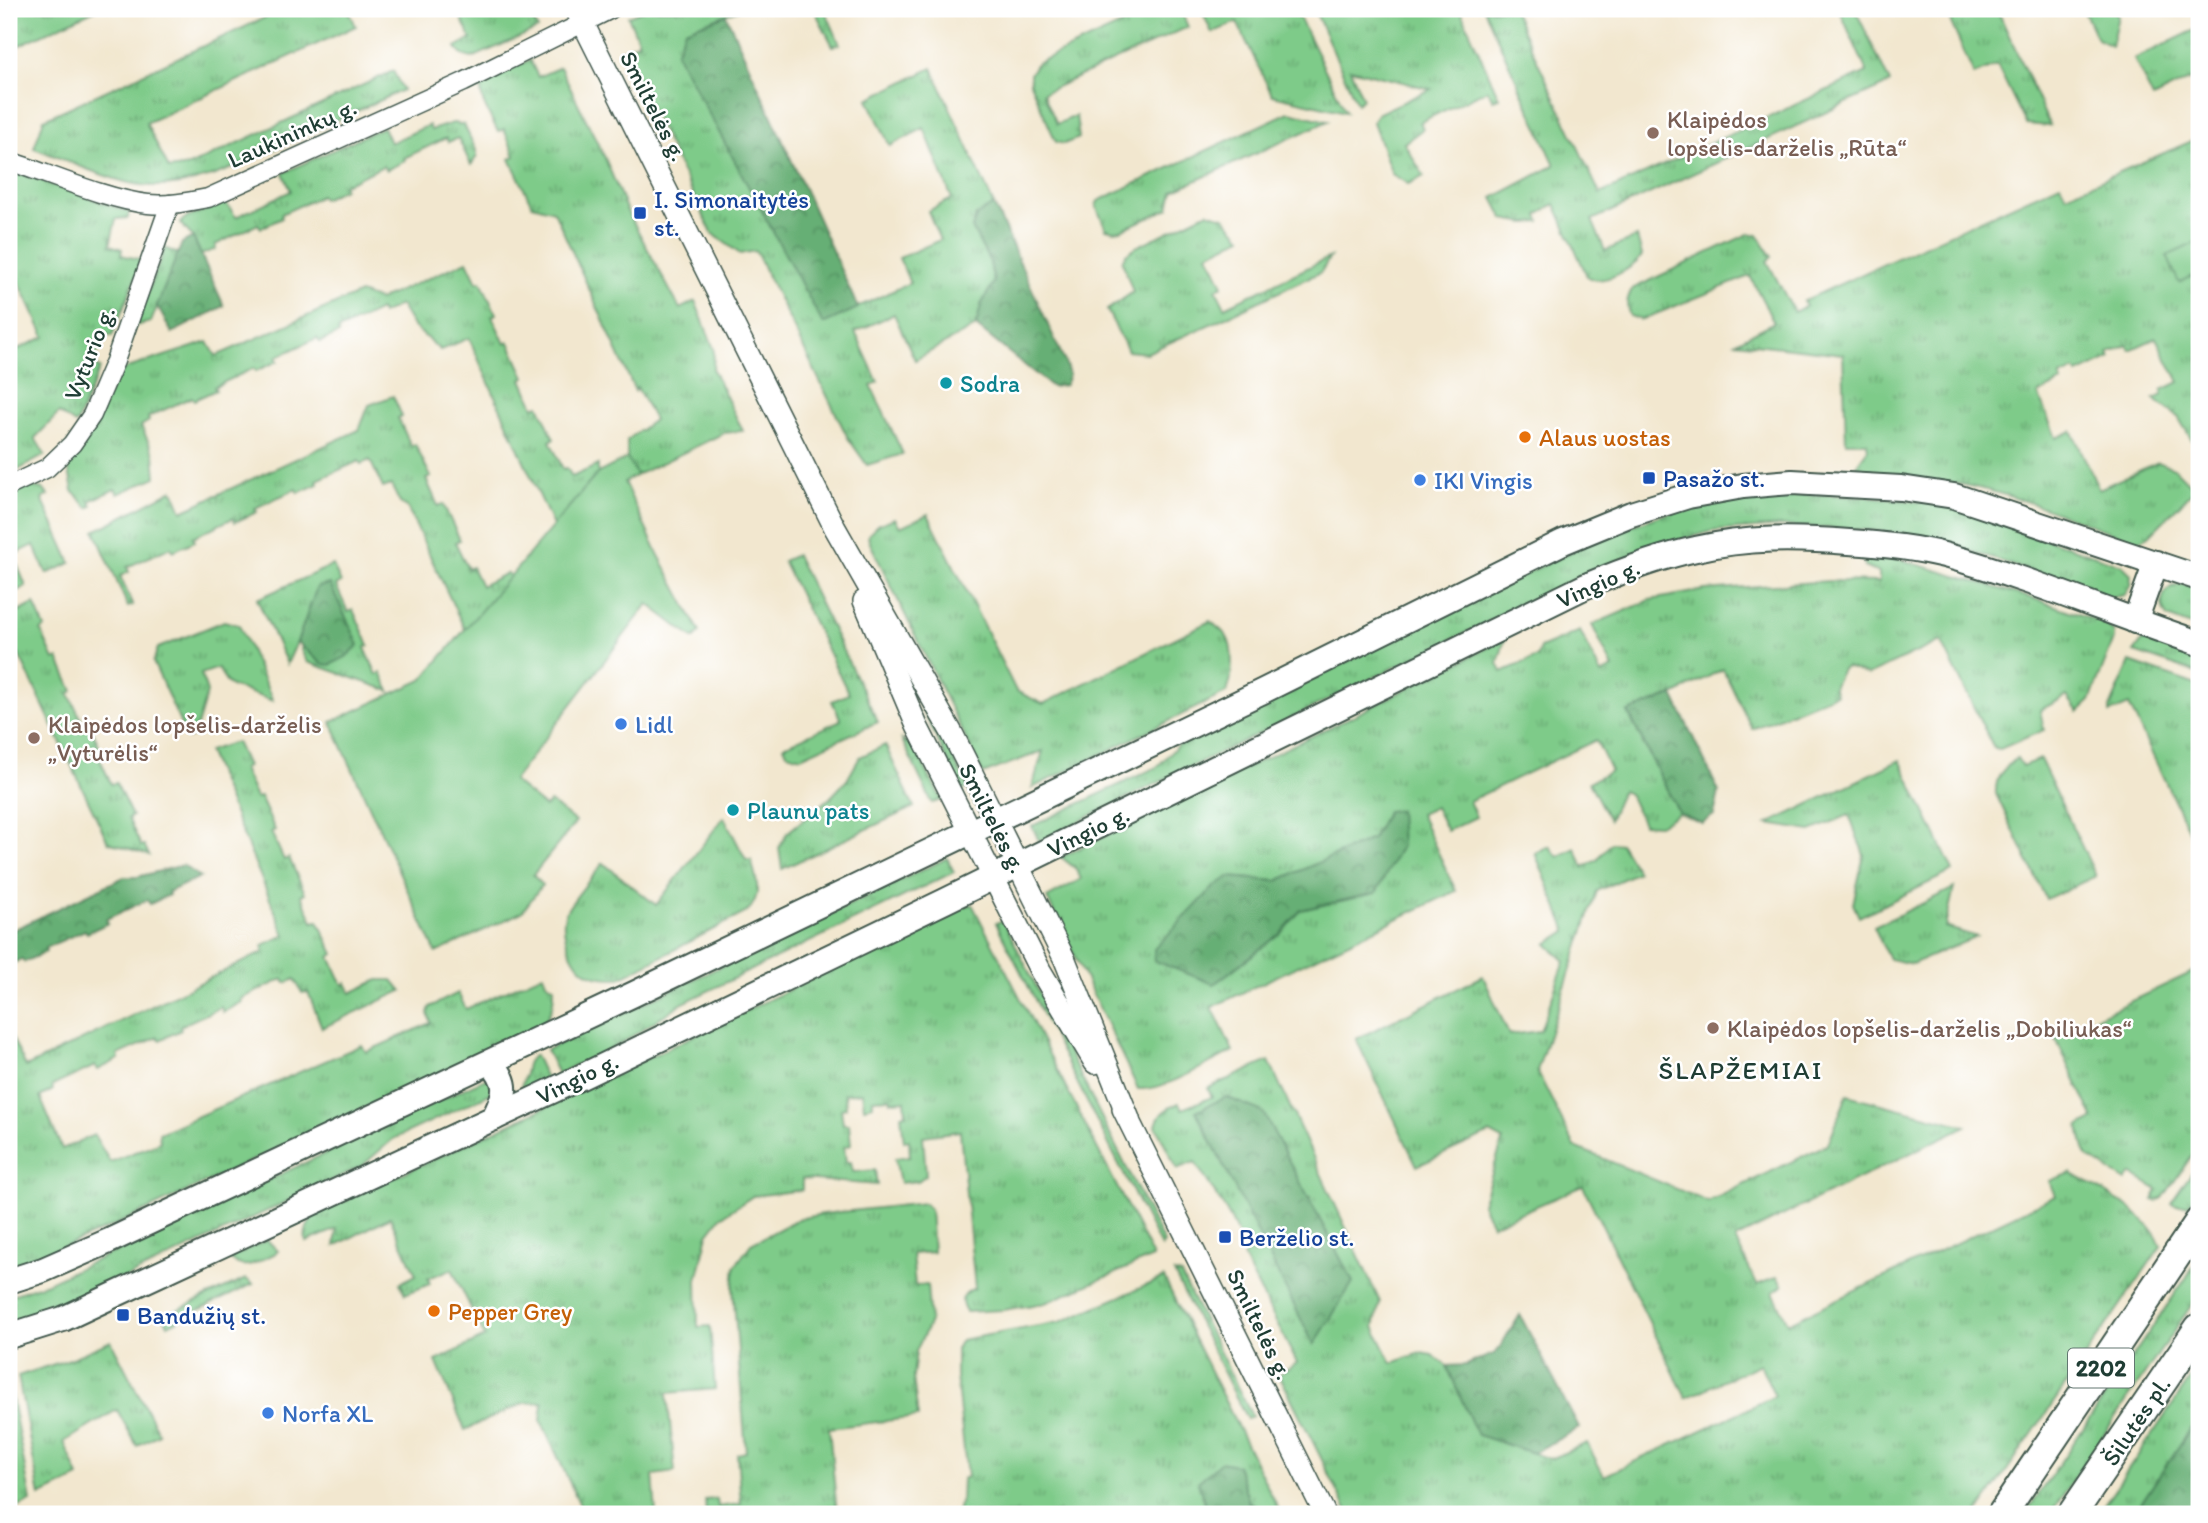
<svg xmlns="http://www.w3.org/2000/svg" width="2208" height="1523" viewBox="0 0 2208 1523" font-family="Itim,sans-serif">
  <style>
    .grass { fill: url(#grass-tufts); stroke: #4e845e; stroke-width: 2; fill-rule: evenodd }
    .forest { fill: url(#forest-crowns); stroke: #427654; stroke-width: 2 }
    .park { fill: #7ecb89; stroke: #4e845e; stroke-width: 2 }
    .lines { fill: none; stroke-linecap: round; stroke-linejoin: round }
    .minor-casing { stroke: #3f564b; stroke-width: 21 }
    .tertiary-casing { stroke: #3f564b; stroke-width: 24 }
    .secondary-casing { stroke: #3f564b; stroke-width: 28 }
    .primary-casing { stroke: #3f564b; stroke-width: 32 }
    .minor { stroke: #fff; stroke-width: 18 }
    .tertiary { stroke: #fff; stroke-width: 21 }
    .secondary { stroke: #fff; stroke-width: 24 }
    .primary { stroke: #fff; stroke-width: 28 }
    .education-dot { fill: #8d6e63; stroke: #fff; stroke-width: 2.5 }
    .transit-dot { fill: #1a4fb4; stroke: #fff; stroke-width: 2.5 }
    .culture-dot { fill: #0f9aa8; stroke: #fff; stroke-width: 2.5 }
    .food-dot { fill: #e8710a; stroke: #fff; stroke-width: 2.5 }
    .shop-dot { fill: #3f7fe0; stroke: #fff; stroke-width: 2.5 }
    .labels { text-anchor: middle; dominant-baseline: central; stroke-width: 5; stroke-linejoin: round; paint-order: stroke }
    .shield { fill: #fff; stroke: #627771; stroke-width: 2 }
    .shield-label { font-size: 23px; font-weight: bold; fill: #1f3d34 }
    .street-label { font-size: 24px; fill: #1f3d34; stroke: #fff }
    .education-label { font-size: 24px; fill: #785e54; stroke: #fff; text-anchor: start }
    .transit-label { font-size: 24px; fill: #164399; stroke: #fff; text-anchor: start }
    .culture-label { font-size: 24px; fill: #0d838f; stroke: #fff; text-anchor: start }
    .food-label { font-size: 24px; fill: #c56008; stroke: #fff; text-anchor: start }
    .shop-label { font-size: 24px; fill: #366cbe; stroke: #fff; text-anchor: start }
    .neighbourhood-label { font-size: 26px; letter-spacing: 2px; fill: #1f3d34; stroke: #fff }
  </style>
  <defs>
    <pattern id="grass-tufts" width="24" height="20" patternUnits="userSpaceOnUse" patternTransform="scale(1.75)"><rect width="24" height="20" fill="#7ecb89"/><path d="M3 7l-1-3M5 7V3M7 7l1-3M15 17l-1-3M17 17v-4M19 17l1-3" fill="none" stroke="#67a671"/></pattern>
    <pattern id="forest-crowns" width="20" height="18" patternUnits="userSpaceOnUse" patternTransform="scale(1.75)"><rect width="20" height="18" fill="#66af75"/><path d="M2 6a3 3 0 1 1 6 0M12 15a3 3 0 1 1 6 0" fill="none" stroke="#539061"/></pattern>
  </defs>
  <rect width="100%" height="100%" fill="#fff"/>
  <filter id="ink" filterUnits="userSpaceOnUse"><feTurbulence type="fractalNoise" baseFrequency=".0143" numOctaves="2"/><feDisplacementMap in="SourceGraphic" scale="14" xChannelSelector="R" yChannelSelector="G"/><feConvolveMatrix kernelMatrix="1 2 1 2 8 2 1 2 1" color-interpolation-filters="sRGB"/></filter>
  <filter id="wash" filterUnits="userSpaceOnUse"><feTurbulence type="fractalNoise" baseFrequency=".00686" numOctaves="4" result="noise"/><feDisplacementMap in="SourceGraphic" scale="28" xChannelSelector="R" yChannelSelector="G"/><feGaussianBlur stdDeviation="1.57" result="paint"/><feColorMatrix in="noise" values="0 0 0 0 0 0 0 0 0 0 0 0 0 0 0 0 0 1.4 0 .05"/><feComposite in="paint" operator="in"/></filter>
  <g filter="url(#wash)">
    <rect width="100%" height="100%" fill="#f2e7cf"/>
    <!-- grass -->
    <g class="grass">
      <path d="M16 9H97L9 50V12Z"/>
      <path d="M284 9H348L356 26 146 123 169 169 189 166 393 71 403 90C368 106 332 122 296 139 248 161 195 192 140 185 110 181 64 159 34 148L44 119Z"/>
      <path d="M457 9H528L538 29 472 58C463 56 460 55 456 47L471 39Z"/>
      <path d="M645 9H740L685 30 823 323 910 283 899 258 940 240 928 211 952 199 924 128 890 146 868 99 932 68 994 205 977 215 972 228 990 262 994 282 981 305 976 326 915 360 894 314 855 332 878 382 871 386 903 454 867 465 848 438 757 254 755 251 740 254 712 233 622 50 639 42 628 16Z"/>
      <path d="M814 9H833L826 12 840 44 833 46Z"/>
      <path d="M1107 9H1192L1182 13 1188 27 1043 93 1057 124 1076 116 1079 138 1064 144 1056 142 1030 83V74L1037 63 1130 21Z"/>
      <path d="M1201 9H1295L1346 112 1272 95 1237 22 1212 33Z"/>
      <path d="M1314 9H1460L1499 98 1493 100 1487 90 1420 122 1423 129 1404 143 1424 176 1408 184 1392 174 1373 122 1377 114 1431 89 1350 69 1363 99 1357 104Z"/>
      <path d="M1484 9H1513L1600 194 1867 72 1839 9H1855L1890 83 1592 220 1605 251 1637 237 1642 255C1636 268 1599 288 1587 276L1555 204 1538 215 1540 222 1526 223 1504 219 1493 198 1555 165Z"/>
      <path d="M1945 9H1997L2050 126 2026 124 1997 65 1974 75Z"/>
      <path d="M2083 9H2114L2118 16 2111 46 2097 39Z"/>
      <path d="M2199 28V75L2153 98 2134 59Z"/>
      <path d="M530 60 538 77 560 67 605 158 626 209 680 309 695 301 714 349 713 370 743 431 724 433 637 475 627 458V440L654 420 637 387 635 391 554 211 532 205 510 159 515 156 504 129 498 132C491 116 476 98 483 81Z"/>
      <path d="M1289 112 1328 121 1173 191 1169 208 1121 230 1114 231 1106 229 1096 206 1098 201Z"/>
      <path d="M453 123 464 125 477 152V156L471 165 458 138 448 142 446 138 404 158 405 161 386 170 383 166 343 185 344 189 323 199 321 196 281 214 282 218 261 228 258 224 215 245 216 249 201 255 193 237 180 223 184 219 225 202 236 217 291 191 283 173 383 127 390 143 429 125 431 130Z"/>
      <path d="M2199 138V452L2178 417 2154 399 2163 395 2162 390 2179 382 2156 338 2130 350 2127 345 2109 353 2111 358 2078 374 2075 370 2060 377 2062 382 2038 394 2056 438 2072 431 2099 489 2158 462 2174 468 2192 486V492L2149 536 2138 542C2083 523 2027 498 1969 486 1930 478 1891 476 1851 472L1868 449 1867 442H1846L1843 354 1736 342 1774 322 1750 276 1641 320 1630 316C1625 305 1627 299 1632 289L1750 233 1758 235 1772 257 1767 261 1794 312 1806 306 1803 301 2060 184 2066 195Z"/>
      <path d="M9 169 129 212 128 218 116 219 110 245 122 249 121 255 143 260 112 336 104 334 93 365 100 368 77 422 75 424 59 413 35 438 45 455 9 475V353L45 337 9 261Z"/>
      <path d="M1208 212 1224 217 1242 237 1208 254 1223 285 1216 289 1225 307 1330 257 1321 272 1230 315 1147 353 1128 351 1107 310 1133 292 1122 261 1126 254 1136 247Z"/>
      <path d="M165 248 178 254 151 322 135 326Z"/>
      <path d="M467 261 477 282 481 281 496 314 492 316 505 344 509 342 525 377 522 379 534 407 539 405 554 439 550 441 563 469 567 468 572 477 598 465V473L553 526 469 338 440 350 413 326 400 305 382 314 380 310 338 330 339 334 320 342 317 338 276 357 278 361 256 371 254 368 214 387 216 390 194 400 192 397 148 417 149 421 141 426 154 454 156 477 118 494 115 489 90 501 92 506 88 508 73 491 67 461 95 425 118 371 208 342 216 356 360 293 379 300Z"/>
      <path d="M393 396 402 416 398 418 411 446 415 444 431 477 426 479 438 506 443 504 460 540 455 542 468 569 472 567 481 586 507 573 511 576 465 630 407 507 400 503 391 485 383 488 370 460 361 464 359 461 317 480 318 484 298 493 296 489 255 508 257 512 235 522 233 518 193 537 195 541 173 551 171 547 127 567 129 572 120 576 133 605 128 607 95 531 173 490 182 511 359 430 369 405Z"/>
      <path d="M29 486 43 489 48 495 42 499 71 563 47 574 34 545 13 555 26 586 12 594 19 612 34 604 45 628 41 631 54 660 58 658 73 691 69 694 82 721 87 720 103 754 99 757 111 784 116 783 132 816 128 818 141 846 144 845 149 855 108 842 9 634V495Z"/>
      <path d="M1803 494 1865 496 1948 505 2122 565 2131 574 2130 586 2125 595 2108 598 1959 547 1900 533 1864 530 1782 526 1713 531 1662 545 1602 566 1039 841 1032 826 1157 767 1178 745 1609 533 1681 509 1750 497Z"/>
      <path d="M928 514 1016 691 1043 704 1210 621C1216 626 1223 631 1227 637 1234 648 1233 682 1226 693L1032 788 1043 751 983 774 869 541 868 535 879 524 895 518 900 527Z"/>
      <path d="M1861 552 1899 559 2041 601 2107 624 2114 633V639L2090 701 2078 712 2067 696 2040 710 2044 730 2000 749 1994 748 1941 641 1868 675 1847 667 1842 669 1833 687 1836 694 1752 729 1723 669 1673 695 1628 713 1679 813 1659 825 1643 824 1629 794 1622 791 1609 820 1589 782 1611 771 1596 740 1469 801 1476 817 1447 831 1435 807 1420 814 1456 891 1212 1007 1233 1051C1208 1063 1165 1091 1138 1089L1047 898 1081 879 1076 869 1061 857 1353 716 1505 639 1498 663 1502 672 1537 657 1540 648 1580 631 1601 674 1613 668 1592 625 1650 600 1705 590 1830 581 1879 582V573L1865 567ZM1387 811 1375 893 1301 910 1280 934 1229 877 1277 881 1373 839Z"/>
      <path d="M796 555 878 722 801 757 787 753 784 746 841 720 832 701 849 694 783 561Z"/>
      <path d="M333 565 341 583 336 586 348 612 353 610 369 645 365 648 377 675 381 673 390 691 307 662 301 650 302 646 322 664 297 642 287 664 257 599Z"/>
      <path d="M2183 584 2199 589V629L2167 617C2156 600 2164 586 2183 584Z"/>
      <path d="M224 621 239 625 273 701 231 686 226 682 218 668 201 674 207 692 195 733 194 736 187 738 153 662 158 648Z"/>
      <path d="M2154 640 2199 655V674L2134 652 2142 641Z"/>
      <path d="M891 644 914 678 968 788 962 791Z"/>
      <path d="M2130 662 2199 686V853L2129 705 2110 713V708Z"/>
      <path d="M902 740 913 745 942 800 932 803Z"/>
      <path d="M236 742 247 766 243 769 256 798 260 797 275 830 271 832 284 860 289 858 305 893 301 895 313 922 318 921 334 954 330 957 343 985 346 983 351 993 378 980H393L402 991 322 1028 308 992 302 993 295 979 286 983 283 979 241 999 242 1002 223 1012 221 1007 180 1026 181 1030 160 1040 158 1037 118 1055 119 1059 98 1070 95 1066 52 1086 53 1090 40 1097 62 1149 94 1135 110 1162 160 1142 159 1133 362 1045 366 1052 431 1023 428 1013 430 1007 458 993 466 1009 543 974 546 982 554 987C554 1003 552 1011 543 1024L115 1225 9 1270V1032L26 1067 264 952 263 945 285 935 208 751Z"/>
      <path d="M885 745 914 807 782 869 779 848 787 833 830 798 847 780 860 757Z"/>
      <path d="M2017 758 2022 766 2040 759 2096 876 2046 899 1996 794C1995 776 2003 769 2017 758Z"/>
      <path d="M1900 760 1953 871 1859 917 1853 904 1864 855 1849 815 1811 831 1768 824Z"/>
      <path d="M724 817 746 860H751C757 880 763 895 747 912L620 978C609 978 598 978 588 973 571 964 558 927 567 910 577 894 592 878 603 863L656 905Z"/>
      <path d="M1611 843 1621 844 1638 872 1597 891 1537 1071 1575 1147 1708 1202 1828 1144 1847 1095 1966 1126 1735 1239 1757 1285 1777 1277 1783 1286 1773 1292 1788 1323 2055 1196 2049 1181 2071 1173C2102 1192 2147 1210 2161 1246L1977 1514H1349L1279 1374 1297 1363 1244 1259C1240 1224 1213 1192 1195 1162L1177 1169 1156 1126C1159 1112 1167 1109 1179 1103L1182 1109 1212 1097 1208 1088 1269 1061 1380 1302 1374 1327 1392 1363 1421 1353 1432 1355 1447 1366 1478 1435 1550 1459 1587 1443 1604 1476 1775 1396 1760 1364 1686 1398 1583 1186 1492 1225 1482 1204 1503 1140 1490 1133 1417 1166 1356 1039 1483 976 1509 1035 1540 1031 1565 961 1547 944 1567 931 1535 853 1549 846 1558 857 1575 848 1584 867 1597 860Z"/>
      <path d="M947 858 954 872 681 1004 622 1043 558 1074 546 1050Z"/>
      <path d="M1954 888 1945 927 1977 937 1912 964 1889 959 1874 927Z"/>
      <path d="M972 904 1153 1257 1045 1303 1003 1310 966 1312C958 1300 963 1293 975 1288L960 1131 923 1136 926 1175 918 1181 900 1183 895 1158 910 1156 909 1140 904 1141 901 1115 906 1114 905 1100 891 1101 890 1098 873 1099V1105L864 1107 862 1092 845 1094 846 1108 841 1109 843 1124H849L851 1145 844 1147 846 1162H851L853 1172 875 1170 877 1185 802 1179V1190L753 1196 721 1217 708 1234 697 1280 698 1327 710 1326 715 1389 667 1393 675 1472 653 1475 656 1514H584L541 1420 543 1402 524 1403 465 1430 436 1361 485 1337 452 1269 428 1278 430 1284 405 1294 400 1283 416 1275 390 1217 335 1246 337 1229 306 1242C304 1230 308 1224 315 1214L544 1108 955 910Z"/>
      <path d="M1003 920 1164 1243 1161 1247 996 923Z"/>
      <path d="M2199 969V1145L2163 1198 2157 1201 2153 1200 2158 1190 2131 1174 2126 1181 2088 1157 2084 1149 2079 1126 2094 1119 2055 1037Z"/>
      <path d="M535 1055 546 1079 519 1092C520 1088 522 1085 523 1081 528 1070 523 1062 535 1055Z"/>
      <path d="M485 1079H491L494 1092 393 1139 362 1166 75 1302 31 1319 9 1324V1296L47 1283Z"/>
      <path d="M2199 1162C2199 1179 2203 1194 2188 1205H2176L2171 1203Z"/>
      <path d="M924 1203 930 1209 933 1252 912 1254 915 1286 927 1285 930 1322 916 1351 913 1377 918 1417 829 1428 837 1514H706L705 1500 717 1499 718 1507 741 1504 737 1454 746 1452 733 1288 735 1266 751 1244 798 1219 823 1214Z"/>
      <path d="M267 1240 278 1251 274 1254C259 1261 243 1273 229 1258Z"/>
      <path d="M2199 1259V1294L2050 1514H2025Z"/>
      <path d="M1174 1273 1181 1275 1252 1416 1247 1419Z"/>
      <path d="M1164 1278 1281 1514H1271L1249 1502 1237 1465 1207 1511 1208 1514H956L961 1503 962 1479 967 1477 956 1376V1349L961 1340 1060 1322Z"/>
      <path d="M246 1279 253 1284 168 1325 164 1316Z"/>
      <path d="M111 1341 159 1434 137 1446 117 1410 64 1442 79 1477 40 1496 18 1376 70 1359Z"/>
      <path d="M2199 1366V1416L2134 1514H2098Z"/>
      <path d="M9 1383 31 1501 9 1512Z"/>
    </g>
    <!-- forest -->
    <g class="forest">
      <path d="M726 15 858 308 823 324 676 53 685 30Z"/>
      <path d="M994 205 1065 362 1069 375 1065 385 1052 387 976 326 981 305 994 282 990 262 972 228 977 215Z"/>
      <path d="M193 237 224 306 172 333 157 306 182 243Z"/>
      <path d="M330 584 359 645 346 657 330 665 322 664 297 642 317 587Z"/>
      <path d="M1673 695 1719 792 1714 815 1702 823 1679 813 1628 712Z"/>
      <path d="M1399 810 1401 846 1376 893 1301 910 1280 934 1214 984 1155 961 1154 949 1215 886 1229 877 1277 881 1372 839 1387 811Z"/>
      <path d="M183 865 200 877 168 892 169 895 150 904 147 900 106 919 108 923 87 933 85 930 45 948 46 952 24 962 22 959 9 965V932L124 877H137Z"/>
      <path d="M1226 1097 1263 1112 1353 1282 1314 1345 1196 1111Z"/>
      <path d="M1520 1315 1579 1428 1533 1453 1477 1435 1447 1366 1466 1365 1496 1353Z"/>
      <path d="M2199 1416V1514H2134Z"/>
      <path d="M1220 1462 1237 1465 1249 1502 1271 1514H1208L1198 1482Z"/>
    </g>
    <!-- park -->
    <g class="park">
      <path d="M2199 241V273L2179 283 2167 256Z"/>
      <path d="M627 458 637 475 624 482 656 550 700 632 694 639 648 604 513 781 545 807 550 802 576 822 533 875 542 885 522 912 436 953 331 722 422 680 598 473Z"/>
    </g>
  </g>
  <g filter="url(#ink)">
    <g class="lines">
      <!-- minor casing -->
      <g class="minor-casing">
        <g id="minor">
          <path d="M9 161C49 174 108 200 148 204 168 206 188 202 208 198L464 82 611 9"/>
          <path d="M9 486 47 468 72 444 92 415 115 361 170 204"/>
        </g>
      </g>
      <!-- tertiary casing -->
      <g class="tertiary-casing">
        <g id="tertiary">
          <path d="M576 9 835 528 952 733 980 789 1065 960 1129 1119"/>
          <path d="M864 601 917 726 1040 970 1095 1063"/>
          <path d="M1123 1109 1325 1514"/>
        </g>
      </g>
      <!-- secondary casing -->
      <g class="secondary-casing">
        <g id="secondary">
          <path d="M2135 621 2156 563"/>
          <path d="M491 1062C510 1084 506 1093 494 1118"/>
          <path d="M9 1281 43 1270 109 1241 634 994 1261 692 1563 542 1631 514 1688 496 1743 486 1792 482 1901 488 1954 496 2199 578"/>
          <path d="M9 1336 63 1319 112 1296 556 1089 945 901 1586 586C1622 571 1658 557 1696 549 1747 537 1797 538 1849 542 1881 544 1913 547 1944 555 2030 578 2114 615 2199 643"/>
        </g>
      </g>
      <!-- primary casing -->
      <g class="primary-casing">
        <g id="primary">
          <path d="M2002 1514 2199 1222"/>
          <path d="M2072 1514 2199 1328"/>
        </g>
      </g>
      <!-- minor -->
      <use href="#minor" class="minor"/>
      <!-- tertiary -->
      <use href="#tertiary" class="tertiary"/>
      <!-- secondary -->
      <use href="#secondary" class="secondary"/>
      <!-- primary -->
      <use href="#primary" class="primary"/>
    </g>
  </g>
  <!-- markers -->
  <g class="education-dot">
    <circle cx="1653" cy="133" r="7"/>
    <circle cx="34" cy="738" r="7"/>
    <circle cx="1713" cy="1028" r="7"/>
  </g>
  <g class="transit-dot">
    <rect x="633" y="206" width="14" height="14" rx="3.5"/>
    <rect x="1642" y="471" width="14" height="14" rx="3.5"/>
    <rect x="1218" y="1230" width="14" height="14" rx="3.5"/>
    <rect x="116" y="1308" width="14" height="14" rx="3.5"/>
  </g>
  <g class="culture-dot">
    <circle cx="946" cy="383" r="7"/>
    <circle cx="733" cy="810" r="7"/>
  </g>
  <g class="food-dot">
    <circle cx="1525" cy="437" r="7"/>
    <circle cx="434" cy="1311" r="7"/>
  </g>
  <g class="shop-dot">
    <circle cx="1420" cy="480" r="7"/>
    <circle cx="621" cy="724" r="7"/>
    <circle cx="268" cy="1413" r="7"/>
  </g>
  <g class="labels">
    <!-- shield labels -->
    <rect class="shield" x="2068" y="1348.5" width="66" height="39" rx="5"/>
    <g class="shield-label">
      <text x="2101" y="1368">2202</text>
    </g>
    <!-- street labels -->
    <g class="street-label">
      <text transform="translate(654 106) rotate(63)">Smiltelės g.</text>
      <text transform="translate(292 133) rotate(-24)">Laukininkų g.</text>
      <text transform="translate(89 353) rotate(-68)">Vyturio g.</text>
      <text transform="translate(1598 583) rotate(-24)">Vingio g.</text>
      <text transform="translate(993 818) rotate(63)">Smiltelės g.</text>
      <text transform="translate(1088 831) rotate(-26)">Vingio g.</text>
      <text transform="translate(577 1078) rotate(-26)">Vingio g.</text>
      <text transform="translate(1260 1324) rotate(64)">Smiltelės g.</text>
      <text transform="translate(2136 1421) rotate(-56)">Šilutės pl.</text>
    </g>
    <!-- education labels -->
    <g class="education-label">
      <text x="1667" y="119">Klaipėdos<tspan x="1667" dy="28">lopšelis-darželis „Rūta“</tspan></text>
      <text x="48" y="724">Klaipėdos lopšelis-darželis<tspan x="48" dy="28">„Vyturėlis“</tspan></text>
      <text x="1727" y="1028">Klaipėdos lopšelis-darželis „Dobiliukas“</text>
    </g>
    <!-- transit labels -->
    <g class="transit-label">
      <text x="654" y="199">I. Simonaitytės<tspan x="654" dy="28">st.</tspan></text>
      <text x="1663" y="478">Pasažo st.</text>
      <text x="1239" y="1237">Berželio st.</text>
      <text x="137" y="1315">Bandužių st.</text>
    </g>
    <!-- culture labels -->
    <g class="culture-label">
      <text x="960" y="383">Sodra</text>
      <text x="747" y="810">Plaunu pats</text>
    </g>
    <!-- food labels -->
    <g class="food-label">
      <text x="1539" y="437">Alaus uostas</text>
      <text x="448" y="1311">Pepper Grey</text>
    </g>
    <!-- shop labels -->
    <g class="shop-label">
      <text x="1434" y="480">IKI Vingis</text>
      <text x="635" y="724">Lidl</text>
      <text x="282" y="1413">Norfa XL</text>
    </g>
    <!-- neighbourhood labels -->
    <g class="neighbourhood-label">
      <text x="1741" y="1070">ŠLAPŽEMIAI</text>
    </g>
  </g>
  <!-- margin -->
  <rect width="2208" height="1523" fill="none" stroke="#fff" stroke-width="35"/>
</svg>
